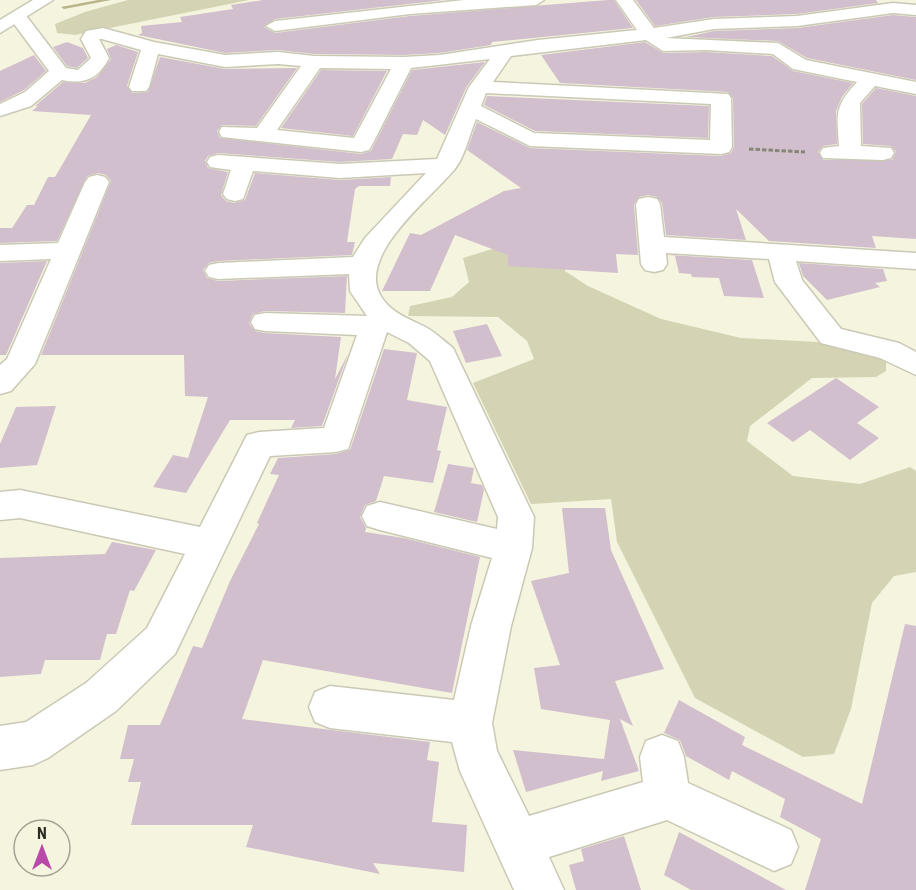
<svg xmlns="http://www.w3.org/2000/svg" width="916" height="890" viewBox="0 0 916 890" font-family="'Roboto Condensed',sans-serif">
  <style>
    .green { fill: #d4d3b4 }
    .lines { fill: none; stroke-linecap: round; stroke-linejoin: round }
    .stream { fill: #b8b58a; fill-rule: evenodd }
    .building { fill: #d2bfcd }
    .minor-casing { stroke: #cac9b5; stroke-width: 3 }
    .major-casing { stroke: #cac9b5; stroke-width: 3 }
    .path { stroke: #868678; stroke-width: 3; stroke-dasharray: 4.5 2; stroke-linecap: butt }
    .minor { fill: #fff; fill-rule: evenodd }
    .major { fill: #fff; fill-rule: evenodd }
  </style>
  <rect width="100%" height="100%" fill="#f5f4df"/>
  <!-- green -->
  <g class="green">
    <path d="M128 0H249L75 35 57 33 55 24 85 12Z"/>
    <path d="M570 225 565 271 588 286 661 319 741 338 817 342 886 359V371L876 377 812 378 750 426 747 441 793 476 860 484 910 467 916 471V572L894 576 872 603 851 709 834 754 803 757 695 698 617 542 611 499 531 504 473 383 534 359 527 341 498 317 408 316 410 306 452 297 469 282 463 258Z"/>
  </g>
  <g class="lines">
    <!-- stream -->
    <path class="stream" d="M98 0H111L64 9 61 7Z"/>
  </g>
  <!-- building -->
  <g class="building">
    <path d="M263 0H444L275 19 264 27 275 33 410 16 608 0H614L633 28 492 42 491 45 440 53 404 55 314 54 278 50 225 53 138 35 142 33 141 26 182 22 180 17 233 9 231 5Z"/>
    <path d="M636 0H876L878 3 797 14 714 17 655 26Z"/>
    <path d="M893 15 916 17V80L807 58 778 41 686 37 714 31 797 28Z"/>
    <path d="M67 42 83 48 88 58 77 68 67 66 53 47Z"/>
    <path d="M645 42 663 53 706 52 772 56 793 71 853 83 842 97 836 111 837 144 823 146 818 152 823 160H892L896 152 891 146 863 144 862 104 876 88 916 96V239L872 236 876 248 769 241 736 209 746 240 666 235 662 203 657 197 648 195 639 197 634 204 638 255 616 254 618 273 508 266V255L455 235 430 291H382L410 233 421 235 504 191 521 188 467 150 477 122 530 148 721 156 731 153 734 147 733 98 728 92 560 83 541 55Z"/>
    <path d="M116 45 138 52 127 86 132 93 148 92 160 57 225 69 297 68 256 126 222 125 217 131 220 138 361 154 371 151 412 70 485 62 467 86 445 135 423 120 417 135 403 134 392 159 340 162 218 153 208 156 205 161 208 168 228 172 221 195 226 201 234 203 245 200 255 173 340 180 391 177 390 186H359L355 189 347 242H355L352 255 218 261 209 263 203 270 207 278 218 281 347 276 345 313 265 311 253 314 249 323 255 331 265 333 341 337 335 379 348 354 322 426 291 428 295 420H230L186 493 153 487 173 455 188 458 208 397 185 396 184 355H41L111 181 106 175 98 173 87 176 57 241 0 243V228H12L27 205H34L48 177H55L91 115 32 111 38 106H35L63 82 85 83 97 77 111 59 107 49Z"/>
    <path d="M34 55 46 71 24 90 0 102V71Z"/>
    <path d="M321 70 387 71 353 136 281 128Z"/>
    <path d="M487 96 709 106 708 138 535 131 484 105Z"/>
    <path d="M668 255 752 260 764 298 724 296 719 278 692 277 691 274 679 273 675 256Z"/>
    <path d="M47 261 6 355H0V263Z"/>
    <path d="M799 263 883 269 887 281 875 283 880 287 827 300 803 276Z"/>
    <path d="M487 324 502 356 466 363 453 331Z"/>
    <path d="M384 349 417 353 407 400 447 407 437 450 441 451 433 483 384 476 376 501 365 505 360 517 366 528 365 532 404 538 480 557 452 693 263 660 242 719 430 742 427 760 439 762 432 822 467 825 464 872 373 863 380 874 246 847 253 825H131L141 782H128L134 759H120L128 725H160L193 646 202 648 230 581 259 524 257 523 279 475 270 474 278 458 336 454 350 450Z"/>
    <path d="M836 378 879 407 857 423 879 438 850 460 810 430 793 442 767 423Z"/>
    <path d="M56 406 37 465 0 468V444L16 407Z"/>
    <path d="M448 464 474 468 471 483 482 485 484 490 477 522 434 512Z"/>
    <path d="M562 508H605L611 550 664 669 615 681 633 726 620 719 639 771 601 781 603 771 526 792 513 750 604 759 610 720 541 709 534 668 560 665 531 581 569 573Z"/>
    <path d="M112 542 156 550 134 591 130 590 116 634H107L100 660H45L41 674 0 677V558L105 554Z"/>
    <path d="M905 624 916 626V890H805L821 839 780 817 785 799 732 771 729 780 686 756 680 740 664 733 679 700 745 737 742 745 862 804Z"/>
    <path d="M679 832 786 890H691L664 875Z"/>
    <path d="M624 836 641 890H576L569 865 584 861 581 849Z"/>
  </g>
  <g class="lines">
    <!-- minor casing -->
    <g class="minor-casing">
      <g id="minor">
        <path d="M464 0H544L536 5 410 14 275 31 266 26 275 21Z"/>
        <path d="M616 0H633L654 28 714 19 797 16 893 3 916 5V15L893 13 797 26 714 29 666 38 778 43 806 60 916 82V94L875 86 860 103 861 146 891 148 894 153 891 158 883 160 823 158 820 153 823 148 839 146C837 114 834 107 857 82L793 69 773 54 706 50 663 51 646 40 511 56 493 82 728 94 731 98 732 147 729 152 721 154 530 146 476 119C469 135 465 157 454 170 430 199 354 257 382 298 393 314 410 319 427 328 436 333 444 341 453 348L534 517 532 548 511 626 492 723 497 751 529 816 643 782 640 757 646 741 662 735 678 741 684 757 688 783 791 830 798 847 791 864 774 871 667 820 549 857 564 890H514L460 771 452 742 330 728 315 722 309 707 315 692 330 686 454 700 471 626 492 558 380 530 367 526 362 516 367 506 380 502 497 529 498 517 430 361 409 343 387 332 348 449 336 452 270 456 175 654 116 711 48 758 33 765 0 770V726L26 722 86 683 147 628 185 554 20 518 0 520V492L20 490 200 527 247 435 259 432 324 428 357 335 265 331 255 329 251 322 255 315 265 313 367 316 350 291 349 274 218 279 209 277 205 271 209 265 218 263 353 257 365 238 426 173 340 178 253 171 243 199 235 201 227 199 223 194 231 170 210 167 207 162 210 157 218 155 340 164 437 159 469 87 490 59 411 68 372 145 369 150 361 152 222 137 219 132 222 127 257 128 301 66 278 64 225 67 158 54 149 87 146 91H132L129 87 141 50 102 39H99L109 58C99 78 85 85 62 80L31 106 0 116V104L25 92 49 71 9 17 12 13H24L66 68 78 70 91 58 81 39 86 31 103 28 154 42 225 55 278 52 314 56 404 57 440 55 538 40 637 30ZM320 68 391 69 354 138 277 130ZM486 93 711 104 710 140 534 133 481 106Z"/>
        <path d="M97 175 105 177 109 182 35 364 11 391 0 394V365L7 359 51 259 0 261V245L58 243 85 182 89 177Z"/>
        <path d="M648 197 657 199 660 204 664 237 916 253V269L796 261 802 280 841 329 899 343 916 352V375L880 358 821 343 775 282 769 259 666 253 667 264 663 270 654 272 645 270 641 264 636 204 639 199Z"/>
      </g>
    </g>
    <!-- major casing -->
    <g class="major-casing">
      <path id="major" d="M33 0H53L0 33V20Z"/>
    </g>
    <!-- path -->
    <path class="path" d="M749 149 805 152"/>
    <!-- minor -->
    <use href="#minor" class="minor"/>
    <!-- major -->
    <use href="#major" class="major"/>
  </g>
  <!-- north arrow -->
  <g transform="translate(42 848)"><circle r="28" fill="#f5f4df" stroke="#a5a494" stroke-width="1.5"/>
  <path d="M0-4.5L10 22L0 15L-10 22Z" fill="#b94aa8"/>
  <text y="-9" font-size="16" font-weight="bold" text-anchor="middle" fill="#2c2c24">N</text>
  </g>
</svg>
